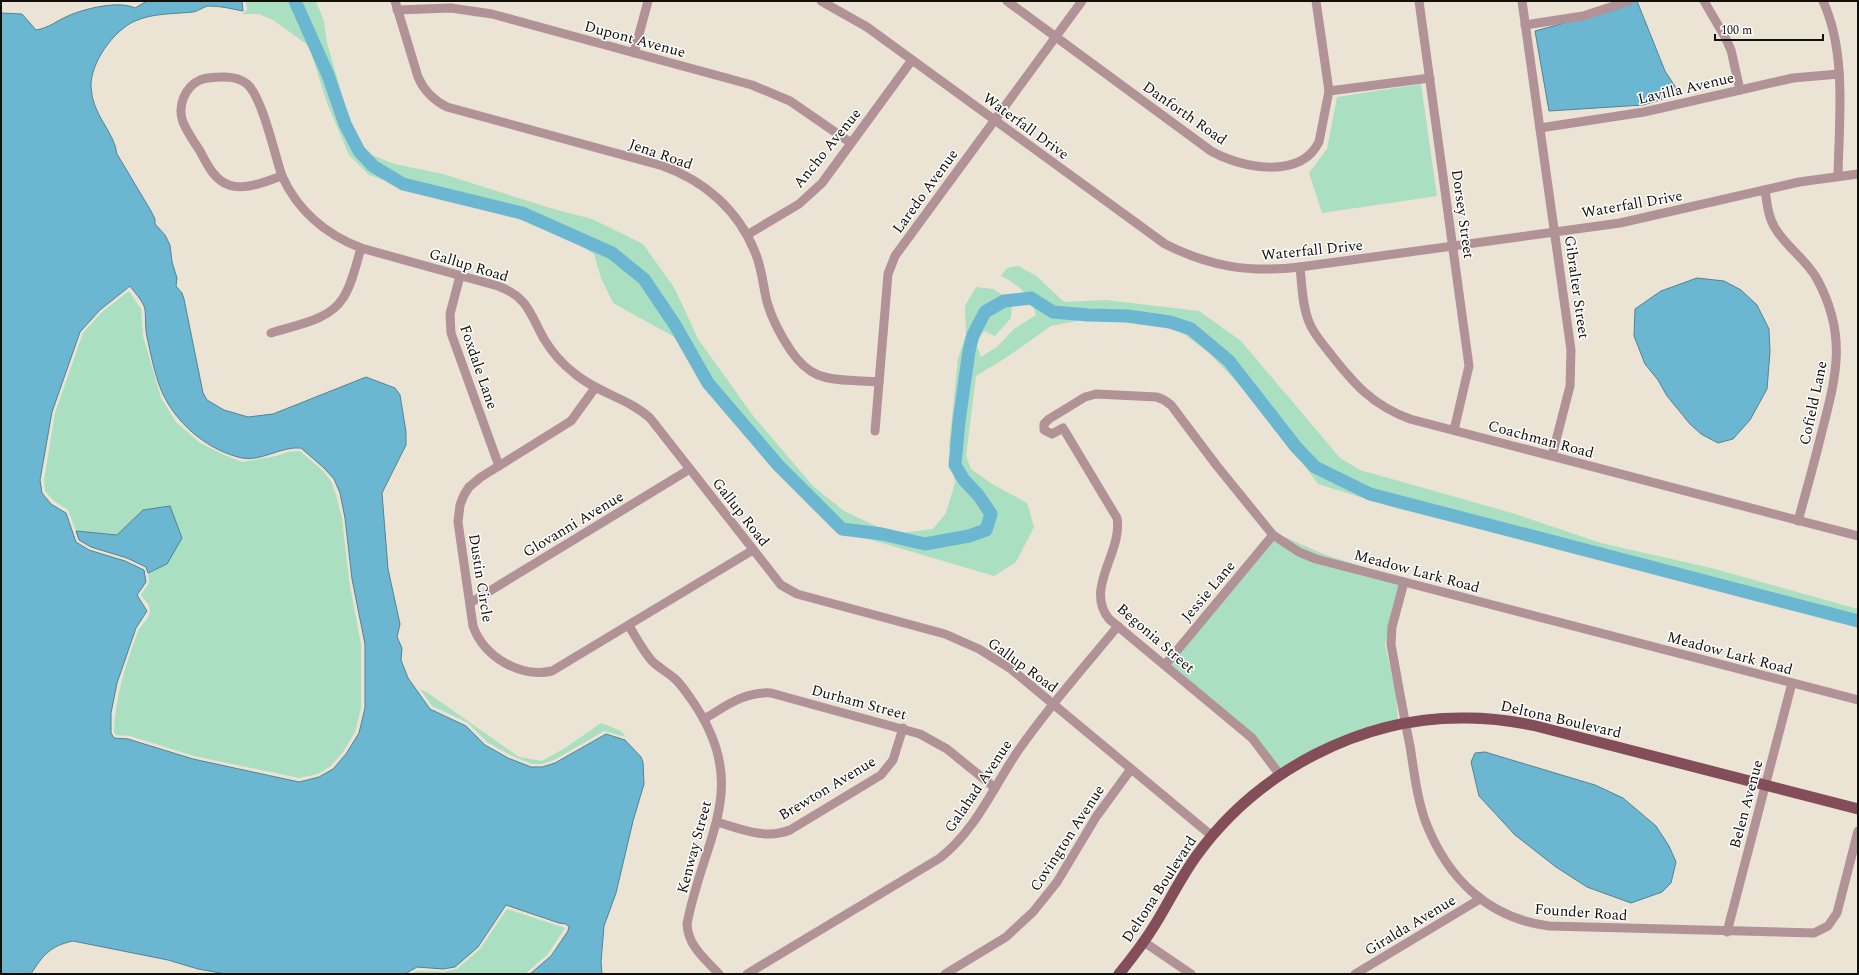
<svg xmlns="http://www.w3.org/2000/svg" width="1859" height="975" font-family="Spectral,serif">
<style>
.green{fill:#aadfc1}
.water{fill:#6bb6d1;stroke:#508495;fill-rule:evenodd}
.lines{fill:none;stroke-linecap:round;stroke-linejoin:round}
.river{stroke:#6bb6d1;stroke-width:13}
.minor{stroke:#b19297;stroke-width:9}
.major{stroke:#834e59;stroke-width:11}
.labels{text-anchor:middle;stroke-width:3;stroke-linejoin:round;paint-order:stroke}
.street-label{font-size:15px;fill:#120f0a;stroke:#fff}
</style>
<rect width="100%" height="100%" fill="#ebe3d3"/>
<!-- green -->
<g class="green">
<path d="M246 1H316L324 21 327 43 345 105 362 151 394 164 443 174 550 208 592 219 643 244 675 289 698 339 754 417 813 486 844 511 893 534 933 529 946 513 955 483 949 446 958 359 966 334 965 306 976 287 993 289 1012 301 1011 318 995 336 984 331 976 344 981 357 997 347 1014 329 1036 315C1030 295 1019 285 1001 276L1007 268 1018 266 1035 275 1064 302 1106 300 1199 311 1241 341 1340 458 1360 470 1512 513 1601 543 1711 568 1858 609V628L1774 601 1395 508 1318 484 1263 409 1209 353 1171 324 1107 315 1051 326 1007 357 976 376 966 456 971 469 992 484 1027 503 1034 527 1016 562 994 576 835 529 811 507 754 436 678 339 613 303 601 278 594 254 555 229 424 194 369 175 349 155 327 103 309 46 273 20 259 14H242L247 10Z"/>
<path d="M1421 84 1437 196 1322 213 1309 173 1327 149 1337 97Z"/>
<path d="M129 291 141 309 143 336 161 398 176 422 200 443 222 454 242 462 276 456 288 452 300 451 322 470 331 481 336 495 342 518 349 580 361 645V708L355 732 343 752 331 766 318 774 299 778 194 756 130 736 116 735 114 732C115 697 126 664 138 631 141 625 151 617 150 610 150 605 144 599 141 595L149 583 148 573 167 564 143 510 117 535 76 531 68 510 54 501 45 491 44 480 55 413 83 333 102 312Z"/>
<path d="M1273 532 1326 555 1404 580 1385 644 1396 694 1398 721 1279 771 1247 738 1160 666Z"/>
<path d="M420 689 428 693 519 757 542 761 565 748 601 723 621 731 626 737 604 731 554 760 542 764H532L510 755 487 742 468 723 432 706Z"/>
<path d="M507 909 565 928 548 954 525 974H410L418 971 443 972 457 969 480 949Z"/>
</g>
<!-- water -->
<g class="water">
<path d="M147 1H242L243 11C232 9 221 6 210 6 204 6 199 11 193 12 174 14 153 13 135 21 114 30 90 63 91 87 92 115 114 131 117 154L151 211 155 219V224L165 235 170 245 172 262 177 278 176 286 182 293 184 299 203 393 207 400 224 410 248 417 273 414 366 377 395 388 400 395 406 432V445L382 493 388 569 400 624 397 637 402 648 401 660 408 678 430 709 466 726 485 745 508 758 531 767H542L555 763 606 734 625 740 641 757 643 762 644 784 633 821 616 893 604 926 601 962 602 974H530L551 956 568 931 569 927 566 924 559 923 506 905 478 947 455 967 443 969 417 967 405 974H226L198 969 168 960 73 941C50 946 43 955 31 974H1V13L22 14 36 30C49 28 56 21 68 16 83 9 119 0 135 8ZM130 286C135 293 143 301 145 309 146 318 145 328 147 337 151 355 156 382 165 398 180 427 210 451 242 458 260 462 282 446 301 448L324 468 334 479 340 493 345 518 352 579 365 644V708L359 733 346 754 333 769 319 777 299 782 193 759 128 739 114 738 111 733V713L117 683 136 628 147 611 137 595 146 582 144 570 125 561 89 550 76 542 66 513 51 504 42 493 40 480 52 412 80 332 100 310Z"/>
<path d="M1632 1H1637L1665 71 1680 94 1643 105 1549 111 1535 31 1568 22Z"/>
<path d="M1697 278 1724 281 1741 290 1757 305 1769 329 1770 352 1767 389 1750 420 1733 439 1718 443 1701 434 1690 424 1667 396 1658 380 1645 364 1634 336 1635 309 1661 291Z"/>
<path d="M170 506 182 538 167 564 148 573 146 567 127 558 91 547 79 540 76 531 117 535 143 510Z"/>
<path d="M1485 752 1595 785 1623 798 1656 826 1669 846 1676 862 1671 883 1662 892 1631 903 1587 887 1556 867 1515 835 1479 796 1471 762 1475 753Z"/>
</g>
<g class="lines">
<!-- river -->
<path class="river" d="M295 1 328 75 345 124 359 151 373 166 403 184 522 213 612 253 644 279 675 325 708 383 778 465 842 529 882 534 925 544 969 536 986 530 991 514 979 496 964 480 955 465 959 421 969 351 973 335 985 312 1004 301 1031 298 1053 312 1088 315 1127 316 1170 322 1191 329 1229 361 1296 447 1315 467 1370 494 1858 621"/>
<!-- minor -->
<g class="minor">
<path d="M395 1 418 77C424 91 433 100 447 107L663 166C705 181 738 210 755 252 762 268 763 286 767 302 772 320 781 336 791 351 798 361 806 370 818 375 836 382 860 380 879 382"/>
<path d="M821 1 867 27 1165 244C1211 267 1249 273 1300 267L1620 223 1799 182 1858 174"/>
<path d="M1007 1 1211 151C1241 168 1300 180 1319 142L1329 91 1316 1"/>
<path d="M1419 1 1469 366 1454 430"/>
<path d="M1522 1 1571 350 1570 386 1552 456"/>
<path d="M1704 1 1725 37 1731 50 1740 90"/>
<path d="M1823 1C1847 53 1839 120 1838 176"/>
<path d="M397 10 451 8 492 14 752 85 790 101 851 143"/>
<path d="M1525 25 1583 16 1629 1"/>
<path d="M634 53 648 1"/>
<path d="M224 77C233 77 241 79 247 84 262 96 275 156 282 176 266 181 245 191 229 185 214 180 207 164 200 151 194 142 187 132 183 122 177 106 185 87 200 80 208 77 216 77 224 77Z"/>
<path d="M1329 91 1430 78"/>
<path d="M1540 128 1644 112 1793 78 1839 74"/>
<path d="M282 176C298 211 325 234 361 248L498 286C528 297 530 314 544 339 552 352 562 364 574 373 597 393 628 398 650 418L781 585 797 594 945 634 979 649 1011 669 1212 836"/>
<path d="M1765 190C1767 203 1768 217 1775 228 1786 247 1806 259 1817 279 1848 336 1836 377 1821 435 1814 464 1806 492 1798 521"/>
<path d="M747 235 799 204 822 183 912 60"/>
<path d="M1300 267C1302 285 1302 305 1309 322 1313 333 1322 343 1329 352 1354 384 1372 405 1410 419L1858 536"/>
<path d="M460 276 450 314 451 333 499 466"/>
<path d="M271 333C295 325 329 321 343 298 352 284 356 265 361 248"/>
<path d="M595 388 571 421 481 477 469 487 464 495 460 505 458 522 473 626C484 657 520 678 552 671L753 550"/>
<path d="M875 431 888 274 895 256 1082 1"/>
<path d="M1404 582 1392 627 1391 644C1397 678 1403 712 1410 746 1414 771 1417 799 1426 823 1448 879 1488 918 1549 926L1814 933 1828 926 1837 913 1858 831"/>
<path d="M470 603 690 469"/>
<path d="M629 626C636 637 643 651 652 661 659 668 667 672 674 678 681 684 686 692 691 699 753 787 704 835 687 924 688 946 705 959 719 974"/>
<path d="M1165 665 1273 535"/>
<path d="M704 719C726 706 745 691 771 693L920 734 947 749 995 788"/>
<path d="M1280 775 1252 738 1109 619C1084 588 1123 552 1117 518L1063 428 1052 434 1044 430V424L1049 419 1085 397 1096 394 1157 397 1164 400 1171 405 1217 466 1273 535 1299 552 1316 559 1858 700"/>
<path d="M717 822C741 829 765 840 790 830L881 775 893 760 903 728"/>
<path d="M1727 932 1792 683"/>
<path d="M1144 942 1191 974"/>
<path d="M747 974 940 858C977 829 994 785 1020 748 1050 705 1085 666 1118 626"/>
<path d="M945 974 1006 937 1033 912 1057 882 1096 817 1131 769"/>
<path d="M1355 974 1480 899"/>
</g>
<!-- major -->
<path class="major" d="M1119 974C1132 958 1145 941 1156 923 1170 900 1181 877 1197 855 1258 771 1362 716 1467 718 1490 718 1513 721 1536 726L1858 809"/>
</g>
<g class="labels">
<!-- street labels -->
<g class="street-label">
<text transform="translate(635 39) rotate(15)" y="5">Dupont Avenue</text>
<text transform="translate(1686 88) rotate(-13)" y="5">Lavilla Avenue</text>
<text transform="translate(1185 113) rotate(35)" y="5">Danforth Road</text>
<text transform="translate(1026 126) rotate(36)" y="5">Waterfall Drive</text>
<text transform="translate(827 148) rotate(-51)" y="5">Ancho Avenue</text>
<text transform="translate(661 154) rotate(19)" y="5">Jena Road</text>
<text transform="translate(925 191) rotate(-54)" y="5">Laredo Avenue</text>
<text transform="translate(1632 204) rotate(-10)" y="5">Waterfall Drive</text>
<text transform="translate(1463 214) rotate(82)" y="5">Dorsey Street</text>
<text transform="translate(1312 250) rotate(-6)" y="5">Waterfall Drive</text>
<text transform="translate(469 265) rotate(17)" y="5">Gallup Road</text>
<text transform="translate(1577 287) rotate(82)" y="5">Gibralter Street</text>
<text transform="translate(479 367) rotate(71)" y="5">Foxdale Lane</text>
<text transform="translate(1813 403) rotate(-78)" y="5">Cofield Lane</text>
<text transform="translate(1541 439) rotate(15)" y="5">Coachman Road</text>
<text transform="translate(741 512) rotate(52)" y="5">Gallup Road</text>
<text transform="translate(573 524) rotate(-31)" y="5">Glovanni Avenue</text>
<text transform="translate(1417 571) rotate(15)" y="5">Meadow Lark Road</text>
<text transform="translate(481 578) rotate(81)" y="5">Dustin Circle</text>
<text transform="translate(1208 591) rotate(-50)" y="5">Jessie Lane</text>
<text transform="translate(1156 638) rotate(41)" y="5">Begonia Street</text>
<text transform="translate(1730 653) rotate(15)" y="5">Meadow Lark Road</text>
<text transform="translate(1023 665) rotate(36)" y="5">Gallup Road</text>
<text transform="translate(859 702) rotate(15)" y="5">Durham Street</text>
<text transform="translate(1561 719) rotate(13)" y="5">Deltona Boulevard</text>
<text transform="translate(978 786) rotate(-56)" y="5">Galahad Avenue</text>
<text transform="translate(827 788) rotate(-31)" y="5">Brewton Avenue</text>
<text transform="translate(1746 804) rotate(-75)" y="5">Belen Avenue</text>
<text transform="translate(1067 838) rotate(-57)" y="5">Covington Avenue</text>
<text transform="translate(694 847) rotate(-75)" y="5">Kenway Street</text>
<text transform="translate(1159 889) rotate(-57)" y="5">Deltona Boulevard</text>
<text transform="translate(1581 912) rotate(4)" y="5">Founder Road</text>
<text transform="translate(1410 925) rotate(-31)" y="5">Giralda Avenue</text>
</g>
</g>
<!-- border -->
<rect width="1859" height="975" fill="none" stroke="#120f0a" stroke-width="4"/>
<!-- scale -->
<path d="M1715 34v6h108v-6" fill="none" stroke="#120f0a" stroke-width="2"/>
<text x="1721" y="34" font-size="12" fill="#120f0a" stroke="#ffffff" stroke-width="3" paint-order="stroke">100 m</text>
</svg>
